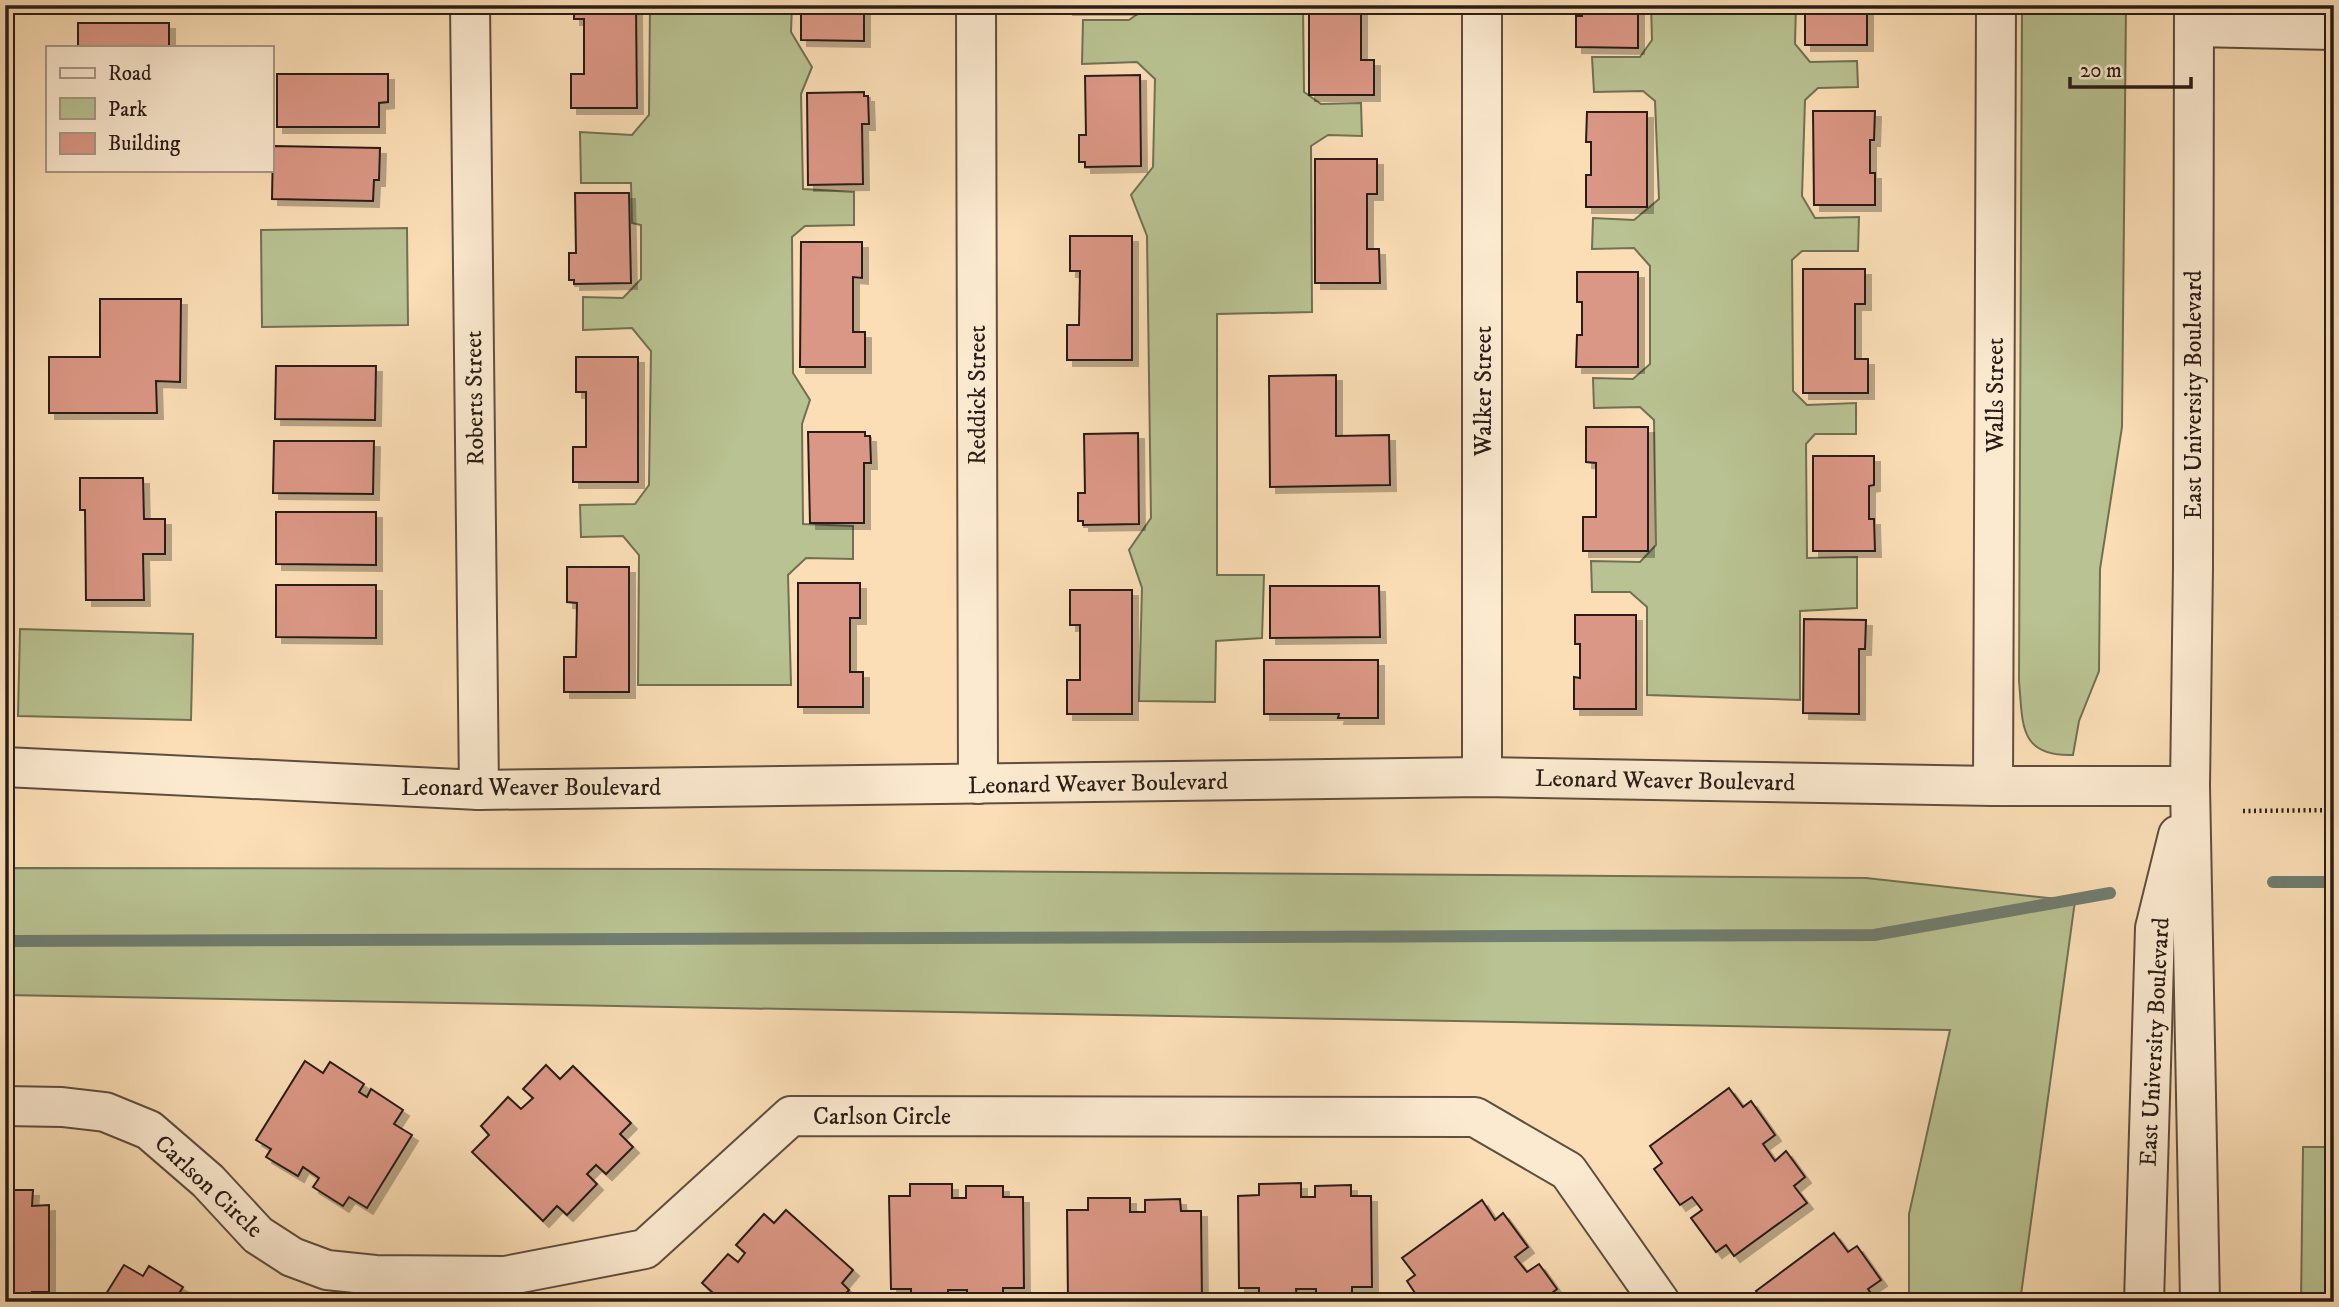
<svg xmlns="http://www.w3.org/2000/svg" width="2339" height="1307" font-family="'IM FELL DW Pica',serif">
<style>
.green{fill:#b9c292;stroke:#717054;stroke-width:2}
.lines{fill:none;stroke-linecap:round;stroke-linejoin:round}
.stream{stroke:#707d6f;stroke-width:12}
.building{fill:#db9785;stroke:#291e17;stroke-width:2;filter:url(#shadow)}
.minor-casing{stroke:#5e4e3f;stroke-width:42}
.path{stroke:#291e17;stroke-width:4.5;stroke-dasharray:2 3.5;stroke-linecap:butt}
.minor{stroke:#fcead0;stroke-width:38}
.labels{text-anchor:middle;stroke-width:5;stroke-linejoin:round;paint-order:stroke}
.street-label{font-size:24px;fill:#291e17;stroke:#fcead0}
</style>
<defs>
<filter id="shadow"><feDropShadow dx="6" dy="6" stdDeviation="0" flood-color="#0004"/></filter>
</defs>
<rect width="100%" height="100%" fill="#fbdeb6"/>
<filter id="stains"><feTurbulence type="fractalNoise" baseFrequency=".00286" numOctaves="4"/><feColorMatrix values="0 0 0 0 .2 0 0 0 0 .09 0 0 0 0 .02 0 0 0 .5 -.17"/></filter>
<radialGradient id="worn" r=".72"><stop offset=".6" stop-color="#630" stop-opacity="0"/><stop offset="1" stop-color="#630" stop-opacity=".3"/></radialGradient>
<!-- green -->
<g class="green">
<path d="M650 5H792L791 32 812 67 801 94 803 189 854 192V225L805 226 792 237 793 373 810 400 802 424 803 524 853 526V559L806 558 788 575 791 685H638L639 555 623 536 581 537 580 505 635 504 649 485 651 351 632 328 583 330V297L623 298 641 279V225L632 223 631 183H581L580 132 632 135 649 115Z"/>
<path d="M1143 5H1303L1304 92 1321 104 1361 103 1362 136 1328 135 1311 146 1312 312 1217 314V575H1264L1262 638 1216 641 1215 702 1139 701 1142 588 1129 550 1151 518 1147 236 1131 195 1153 167 1155 79 1137 62 1082 64 1083 20H1129L1143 10Z"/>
<path d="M1651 5H1796L1795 44 1810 62 1857 61 1858 87 1818 88 1805 100 1802 196 1815 218 1859 217 1858 251H1802L1792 260 1793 391 1807 405 1856 403V434H1815L1806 444 1807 558 1857 557V608L1800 611V700L1647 695V607L1630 592H1592L1591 561 1640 562 1656 545 1654 420 1640 407 1594 408 1593 378 1633 379 1650 364V266L1634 248 1592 249 1593 218 1634 220 1659 199 1655 101 1643 91 1594 92 1592 57H1640L1652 40Z"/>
<path d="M2022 5H2126L2122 427 2100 569 2099 671 2079 721 2073 755C2018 757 2023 723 2019 681Z"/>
<path d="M407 228 408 325 262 327 261 230Z"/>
<path d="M20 629 193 634 191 720 18 716Z"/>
<path d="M5 868 705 869 1866 878 2075 901 2020 1302H1909V1214L1950 1030 5 995Z"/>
<path d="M2303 1147H2330L2329 1302H2301Z"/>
</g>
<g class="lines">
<!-- stream -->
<g class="stream">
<path d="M2273 882H2334"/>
<path d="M5 941 1874 935 2110 893"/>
</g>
</g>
<!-- building -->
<g class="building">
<path d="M574 5H636L637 108H571V74H584V19H574Z"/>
<path d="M801 5H864V41L801 40Z"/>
<rect x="1067" y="5" width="64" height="4"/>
<path d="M1309 5H1371L1361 6V60H1374V95H1309Z"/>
<path d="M1582 5H1638V48L1576 47V16H1582Z"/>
<rect x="1805" y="5" width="62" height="40"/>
<rect x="78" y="23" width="91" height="24"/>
<path d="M277 74H388V102L379 103V127H277Z"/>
<path d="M1140 75 1141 166 1085 167V162H1079V135H1086L1085 76Z"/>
<path d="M864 92V96H868L869 124H862L863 184 808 185 807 93Z"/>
<path d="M1813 111H1875L1874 140H1870V173H1875V205H1814Z"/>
<path d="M1587 112H1647V207H1586V175H1591V142H1586Z"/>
<path d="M273 146 380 148 379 180H374L373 201 272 199Z"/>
<path d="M1315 159H1377V194H1367V249H1379L1380 283H1315Z"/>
<path d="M575 193H629L631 283 574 284V280H569V253H576Z"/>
<path d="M1070 236H1132V360H1067V325H1079L1080 271H1070Z"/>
<path d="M801 242H862V278L853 277V332H865V367H800Z"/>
<path d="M1803 269H1865V304H1855V359H1868V393H1803Z"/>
<path d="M1577 272H1638V367H1576L1577 335H1582V302H1577Z"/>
<path d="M100 299H181L180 382 156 381 157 413H49V357H100Z"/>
<path d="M576 357H638V482H573V447H586V392H576Z"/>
<path d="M276 366H376L375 420 275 419Z"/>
<path d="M1336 375V436L1389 435 1390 485 1270 487 1269 376Z"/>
<path d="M1586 427H1648V551H1583V517H1596V463L1586 462Z"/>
<path d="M808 432H865V436H870L871 463H864V523H810Z"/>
<path d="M1138 433 1139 524 1083 525V521H1078V493H1085L1084 434Z"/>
<path d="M274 441H374L373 494 273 493Z"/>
<path d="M1813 456H1874V485L1869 486V519H1874L1875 551H1813Z"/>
<path d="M80 478H143L144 519H165V554H143L144 600H86L85 510H80Z"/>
<path d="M276 512H376V565L276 564Z"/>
<path d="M567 567H629V692H564V657H576L577 603 567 602Z"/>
<path d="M798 583H860V618H850V672H863V707H798Z"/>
<path d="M276 585H376V638L276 637Z"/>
<path d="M1270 586H1379L1380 637 1270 638Z"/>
<path d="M1070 590H1132V714H1067V680H1080V625H1070Z"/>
<path d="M1575 615H1636V709H1574V677L1580 678V644H1575Z"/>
<path d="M1804 619 1866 620 1865 649H1859V714L1803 713Z"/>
<path d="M1264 660H1378V718H1338L1339 714H1264Z"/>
<path d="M2327 1021H2334V1058H2328Z"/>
<path d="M305 1061 323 1073 330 1062 364 1084 359 1092 367 1097 371 1089 403 1110 394 1124 412 1135 367 1208 349 1197 343 1206 313 1187 319 1178 303 1167 298 1176 266 1157 271 1149 256 1140Z"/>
<path d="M546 1065 560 1079 573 1066 631 1123 620 1134 633 1147 606 1174 596 1165 587 1174 597 1184 567 1215 557 1206 543 1221 472 1152 489 1135 481 1126 508 1097 521 1109 533 1098 523 1089Z"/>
<path d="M1729 1088 1743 1107 1751 1101 1775 1135 1763 1144 1775 1161 1786 1151 1805 1177 1794 1186 1807 1203 1734 1256 1726 1245 1716 1252 1691 1218 1702 1210 1692 1197 1680 1205 1654 1169 1662 1163 1650 1146Z"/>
<path d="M1301 1183V1197H1315V1186L1351 1185V1196H1371L1372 1287H1352V1299L1316 1300V1289H1296L1297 1298 1259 1299V1288H1239L1238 1196 1259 1195V1184Z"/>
<path d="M910 1184H952V1198H966V1186H1003V1197H1023L1024 1288H1003V1300H967V1290H948V1299H911V1289H891L889 1196H910Z"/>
<path d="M5 1190H33L32 1206 49 1205V1292H32V1302L5 1301Z"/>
<path d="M1088 1198H1130V1212H1145V1200L1180 1199 1181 1211H1201L1202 1301 1068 1302 1067 1210H1088Z"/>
<path d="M1482 1200 1495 1220 1503 1213 1528 1247 1515 1257 1527 1272 1539 1264 1557 1289 1546 1298 1549 1302H1421L1407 1281 1415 1275 1402 1258Z"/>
<rect x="2332" y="1200" width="2" height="78"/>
<path d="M786 1210 853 1270 842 1283 849 1290 839 1302H703L712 1292 702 1283 728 1254 738 1262 745 1253 736 1245 764 1214 774 1223Z"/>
<path d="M1834 1233 1848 1252 1857 1246 1881 1280 1868 1289 1877 1302H1763L1756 1291Z"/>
<path d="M124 1265 143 1276 149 1266 183 1287 178 1295 186 1300 191 1293 205 1302H101Z"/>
</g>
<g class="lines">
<defs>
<g id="minor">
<path d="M470 5 479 790"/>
<path d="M976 5 978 784"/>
<path d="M1482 5V777"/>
<path d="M2194 5 2193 567 2190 786 2200 1302"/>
<path d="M2194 27 2334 30"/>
<path d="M5 767 479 790 1482 777 1993 786H2190"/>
<path d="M1993 786 1996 5"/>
<path d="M5 1106 62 1107 105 1112 149 1130 208 1181 258 1235 292 1257 327 1270 375 1275 505 1276 645 1249 791 1116 1475 1117 1568 1171 1660 1302"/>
<path d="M2144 1302 2155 928 2178 835"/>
</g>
</defs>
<!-- minor casing -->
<use href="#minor" class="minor-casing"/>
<!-- path -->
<path class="path" d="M2243 811 2334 810"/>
<!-- minor -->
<use href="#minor" class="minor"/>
</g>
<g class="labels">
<!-- street labels -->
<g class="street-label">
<text transform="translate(1483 391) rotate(-90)" y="8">Walker Street</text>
<text transform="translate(977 395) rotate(-90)" y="8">Reddick Street</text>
<text transform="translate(1995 395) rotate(-90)" y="8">Walls Street</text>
<text transform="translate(2193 395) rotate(-90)" y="8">East University Boulevard</text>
<text transform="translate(474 398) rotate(-91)" y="8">Roberts Street</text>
<text transform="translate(1665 780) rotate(1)" y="8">Leonard Weaver Boulevard</text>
<text transform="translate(1098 783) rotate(-1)" y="8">Leonard Weaver Boulevard</text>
<text x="531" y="795">Leonard Weaver Boulevard</text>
<text transform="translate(2154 1042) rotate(-87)" y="8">East University Boulevard</text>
<text x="882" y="1124">Carlson Circle</text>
<text transform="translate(209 1186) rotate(43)" y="8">Carlson Circle</text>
</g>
</g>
<!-- margin -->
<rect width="2339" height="1307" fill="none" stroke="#fbdeb6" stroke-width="28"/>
<rect x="7" y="7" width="2325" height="1293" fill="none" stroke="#291e17" stroke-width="3.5"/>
<rect x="14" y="14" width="2311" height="1279" fill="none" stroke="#291e17" stroke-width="2"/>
<!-- legend -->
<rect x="46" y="46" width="228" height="126" fill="#fcead0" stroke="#a89886" stroke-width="2"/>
<rect x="60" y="68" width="35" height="10" fill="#fcead0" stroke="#a89886" stroke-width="2"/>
<text x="108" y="80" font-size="21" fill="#291e17">Road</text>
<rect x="60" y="98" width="35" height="21" fill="#b9c292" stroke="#a89886" stroke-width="2"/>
<text x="108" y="116" font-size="21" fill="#291e17">Park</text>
<rect x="60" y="133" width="35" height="21" fill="#db9785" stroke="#a89886" stroke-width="2"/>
<text x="108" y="150" font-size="21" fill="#291e17">Building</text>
<!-- scale -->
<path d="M2070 77v10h121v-10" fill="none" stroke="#291e17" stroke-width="3.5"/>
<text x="2080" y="77" font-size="21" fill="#291e17" stroke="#fcead0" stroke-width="5" paint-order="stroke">20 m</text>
<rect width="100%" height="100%" filter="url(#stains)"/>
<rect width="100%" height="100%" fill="url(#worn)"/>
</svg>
